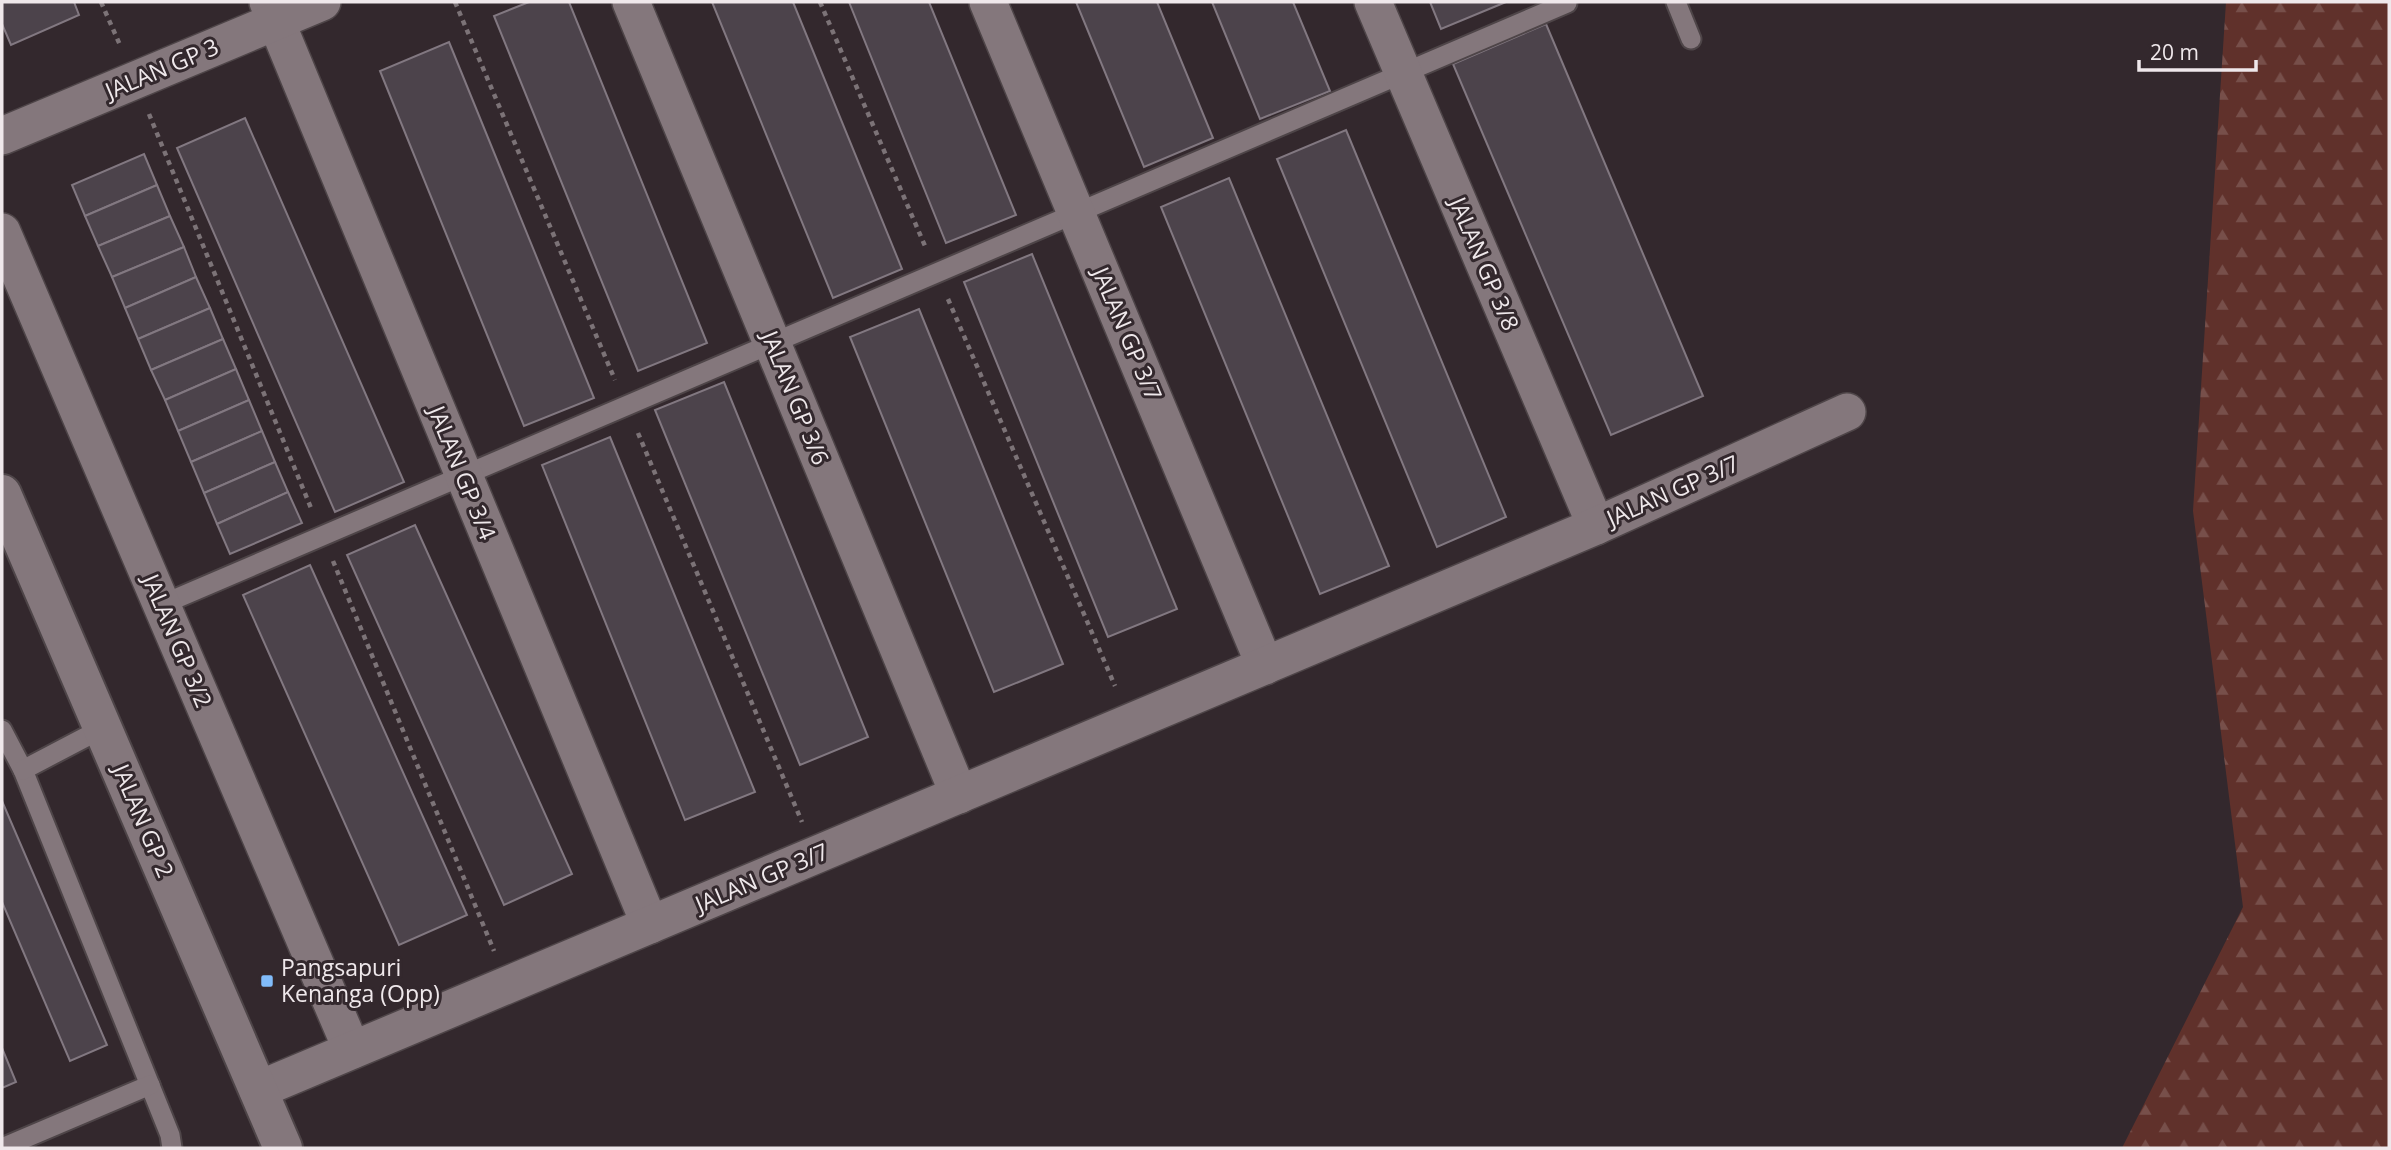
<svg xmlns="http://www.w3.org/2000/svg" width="2391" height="1150" font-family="'Open Sans',sans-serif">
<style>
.forest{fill:url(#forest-firs)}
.building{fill:#4c434b;stroke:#827881;stroke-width:2}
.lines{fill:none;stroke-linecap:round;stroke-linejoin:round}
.service-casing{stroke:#4e4548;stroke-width:23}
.minor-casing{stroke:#4e4548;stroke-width:40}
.tertiary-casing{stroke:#4e4548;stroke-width:42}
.path{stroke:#7c7377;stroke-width:4.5;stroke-dasharray:5 5;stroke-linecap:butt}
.service{stroke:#84777c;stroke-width:19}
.minor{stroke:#84777c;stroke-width:37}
.tertiary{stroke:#84777c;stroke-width:38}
.poi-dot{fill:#81bcfa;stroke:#33282d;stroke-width:2.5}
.labels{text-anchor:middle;stroke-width:6;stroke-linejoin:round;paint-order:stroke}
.street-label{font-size:23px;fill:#efe8eb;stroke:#33282d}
.poi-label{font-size:23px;fill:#efe8eb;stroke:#33282d;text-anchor:start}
</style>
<defs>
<pattern id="forest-firs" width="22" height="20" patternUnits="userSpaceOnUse" patternTransform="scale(1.75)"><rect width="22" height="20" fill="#60312b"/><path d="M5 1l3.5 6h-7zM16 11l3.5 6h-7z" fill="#774f4a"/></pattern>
</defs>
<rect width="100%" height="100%" fill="#33282d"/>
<!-- forest -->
<path class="forest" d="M2226 2H2389V1148H2122L2243 907 2193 511Z"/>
<!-- building -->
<g class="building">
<path d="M2 2H74L79 15 11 45 2 24Z"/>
<path d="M529 2H569L707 343 638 371 494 16Z"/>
<path d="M712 2H793L902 269 833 298Z"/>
<path d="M849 2H929L1016 215 946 243Z"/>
<path d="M1076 2H1157L1213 138 1144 167Z"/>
<path d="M1212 2H1293L1330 91 1260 119Z"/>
<path d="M1430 2H1506L1441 29Z"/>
<path d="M1546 24 1703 396 1611 435 1453 64Z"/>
<path d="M449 42 594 398 524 426 380 71Z"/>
<path d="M245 118 404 482 335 512 177 148Z"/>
<path d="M1346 130 1506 517 1437 547 1277 159Z"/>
<path d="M144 154 157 185 85 216 72 185Z"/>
<path d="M1229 178 1389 566 1320 594 1161 207Z"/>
<path d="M157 185 170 216 98 246 85 216Z"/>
<path d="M170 216 184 247 112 277 98 246Z"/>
<path d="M184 247 196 277 125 308 112 277Z"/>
<path d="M1032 254 1177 609 1108 637 964 282Z"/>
<path d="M196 277 210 308 138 339 125 308Z"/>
<path d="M210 308 223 339 151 370 138 339Z"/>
<path d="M919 309 1063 664 994 692 850 337Z"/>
<path d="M223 339 236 369 165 400 151 370Z"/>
<path d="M236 369 249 400 178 431 165 400Z"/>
<path d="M724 382 868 737 800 765 655 410Z"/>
<path d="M249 400 262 431 191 462 178 431Z"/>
<path d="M262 431 275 462 204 493 191 462Z"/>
<path d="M610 437 755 792 685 820 542 465Z"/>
<path d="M275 462 288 492 217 524 204 493Z"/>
<path d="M288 492 302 523 230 554 217 524Z"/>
<path d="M415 525 572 874 504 905 347 555Z"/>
<path d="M310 565 467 915 399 945 243 595Z"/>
<path d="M2 801 107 1045 70 1061 2 902Z"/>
<path d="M2 1048 16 1082 2 1088Z"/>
</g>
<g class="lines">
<defs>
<g id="service">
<path d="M1676 2 1691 39"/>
<path d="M161 605 1567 3"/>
<path d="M2 730 23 770 170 1135 172 1148"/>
<path d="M23 770 103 728"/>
<path d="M2 1148 150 1085"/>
</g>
<g id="minor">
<path d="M268 2 650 925"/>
<path d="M631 2 959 795"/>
<path d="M988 2 1265 666"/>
<path d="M1373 2 1596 526"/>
<path d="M2 136 322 2"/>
<path d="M2 232 352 1050"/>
<path d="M258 1090 1596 526 1847 412"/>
</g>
<path id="tertiary" d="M2 494 283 1148"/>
</defs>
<!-- service casing -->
<use href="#service" class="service-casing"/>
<!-- minor casing -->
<use href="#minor" class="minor-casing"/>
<!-- tertiary casing -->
<use href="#tertiary" class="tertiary-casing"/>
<!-- path -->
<g class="path">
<path d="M101 2 120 45"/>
<path d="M455 2 615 380"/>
<path d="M820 2 925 246"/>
<path d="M149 114 311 508"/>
<path d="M948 299 1115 686"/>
<path d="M638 433 802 822"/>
<path d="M333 561 494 951"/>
</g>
<!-- service -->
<use href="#service" class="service"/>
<!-- minor -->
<use href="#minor" class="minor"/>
<!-- tertiary -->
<use href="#tertiary" class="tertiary"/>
</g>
<!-- markers -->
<rect class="poi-dot" x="260" y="974" width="14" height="14" rx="3.5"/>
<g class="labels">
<!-- street labels -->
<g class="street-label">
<text transform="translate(162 69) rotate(-23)" y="8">JALAN GP 3</text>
<text transform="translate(1484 264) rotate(67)" y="8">JALAN GP 3/8</text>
<text transform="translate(1127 334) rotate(67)" y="8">JALAN GP 3/7</text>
<text transform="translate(795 398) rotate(68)" y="8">JALAN GP 3/6</text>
<text transform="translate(462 473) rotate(68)" y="8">JALAN GP 3/4</text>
<text transform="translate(1673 491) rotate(-24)" y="8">JALAN GP 3/7</text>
<text transform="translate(177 641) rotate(67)" y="8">JALAN GP 3/2</text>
<text transform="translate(143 821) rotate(67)" y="8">JALAN GP 2</text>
<text transform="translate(762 878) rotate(-23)" y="8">JALAN GP 3/7</text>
</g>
<!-- poi labels -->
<g class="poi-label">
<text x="281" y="976">Pangsapuri<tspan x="281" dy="26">Kenanga (Opp)</tspan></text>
</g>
</g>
<!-- border -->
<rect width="2391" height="1150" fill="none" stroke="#efe8eb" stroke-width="7"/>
<!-- scale -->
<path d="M2139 60v10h117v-10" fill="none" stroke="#efe8eb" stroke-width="3.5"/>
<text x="2150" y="60" font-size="21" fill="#efe8eb" stroke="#33282d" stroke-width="5" paint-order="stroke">20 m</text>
</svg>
